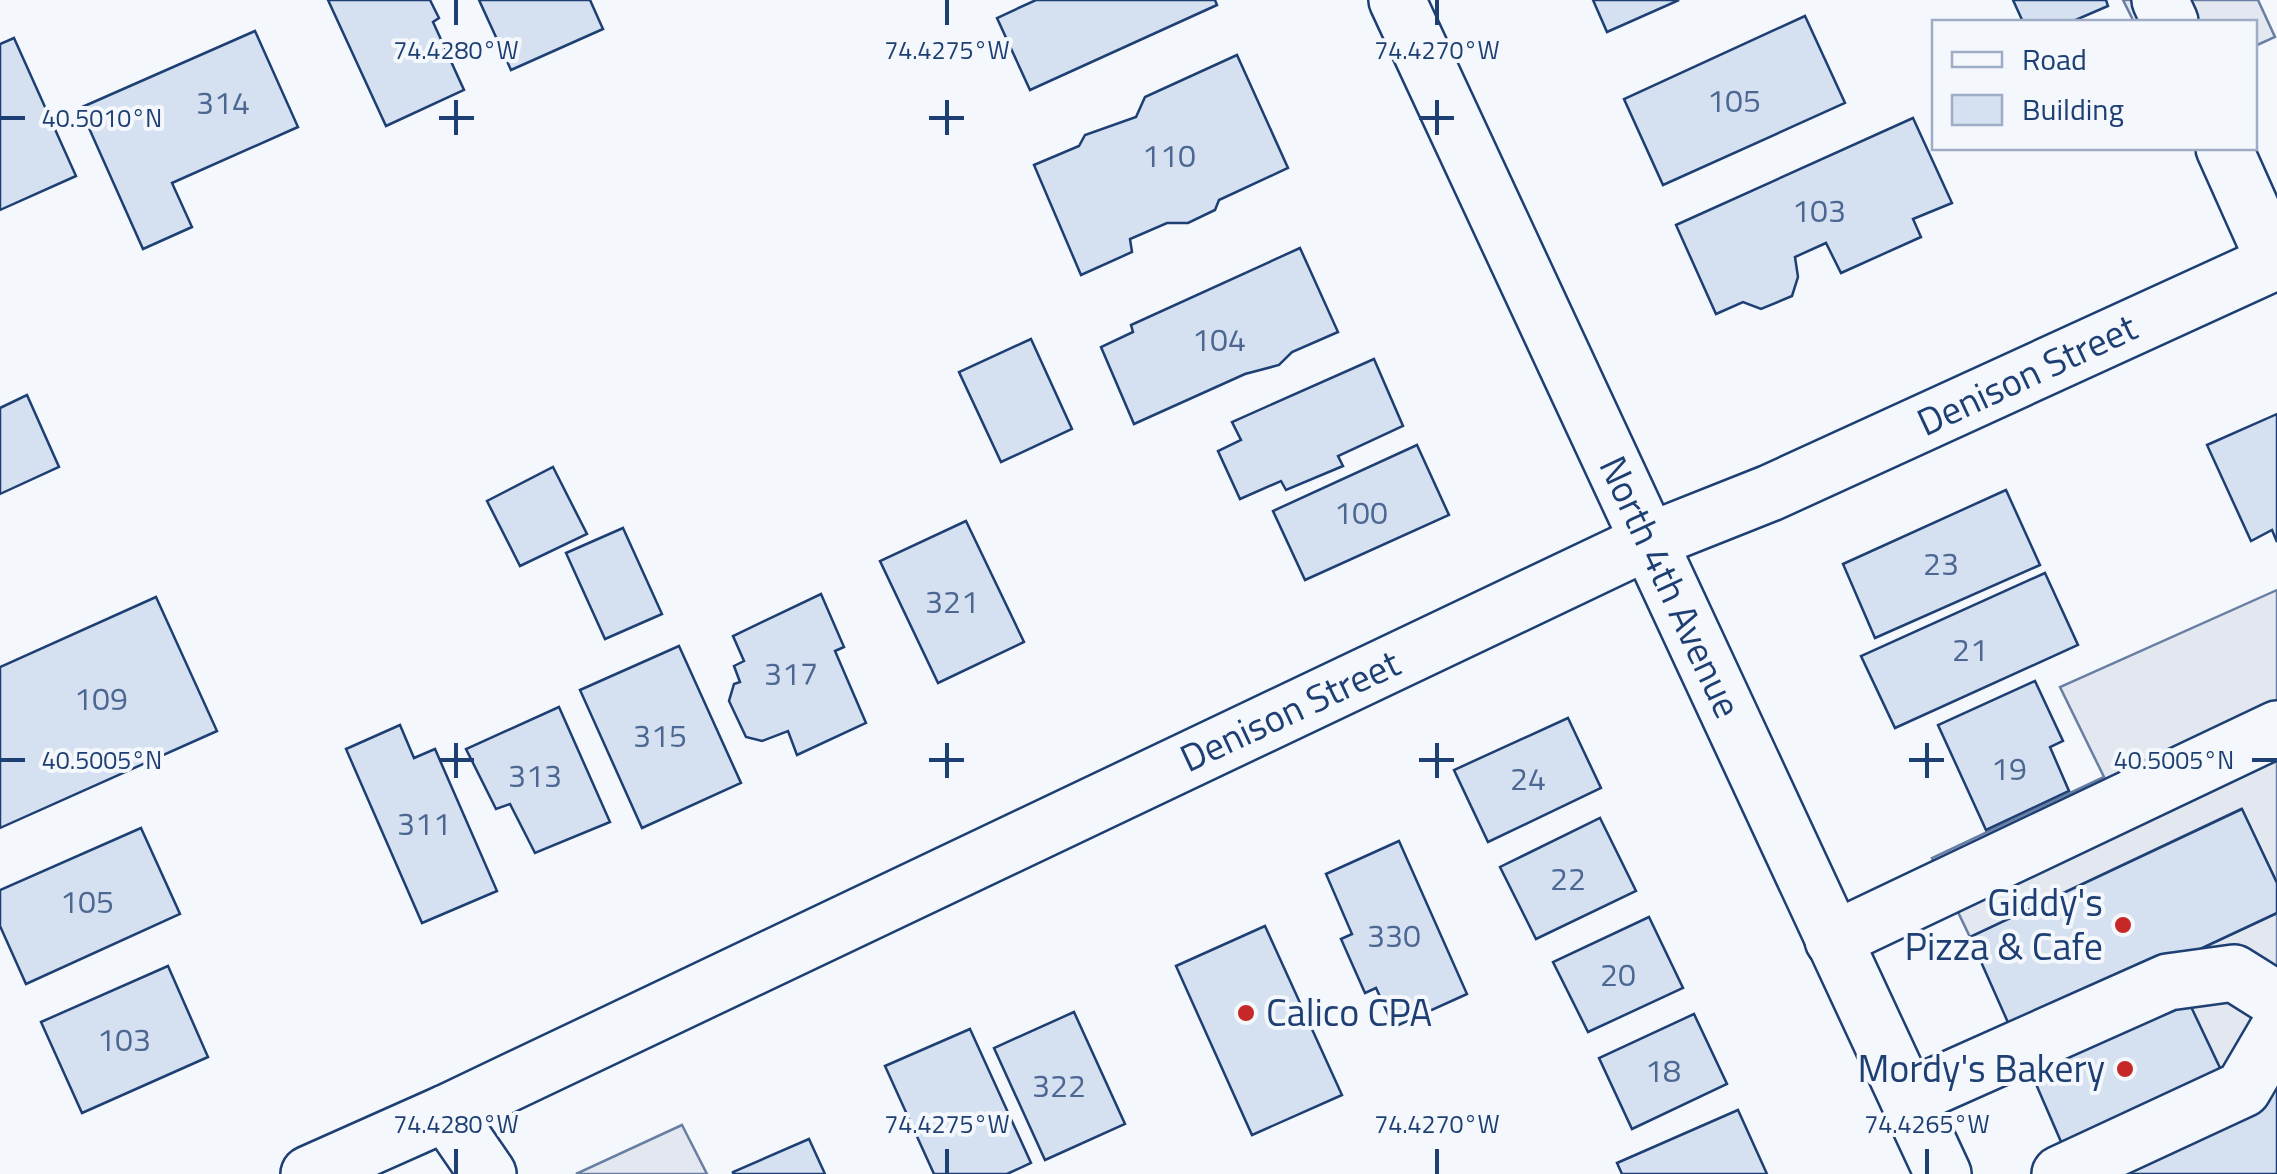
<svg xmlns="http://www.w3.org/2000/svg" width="2277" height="1174" font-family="'Titillium Web',sans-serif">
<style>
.parking{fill:#e3e8f0;stroke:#687fa3;stroke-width:2.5}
.building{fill:#d5e0f0;stroke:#1d3f73;stroke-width:2.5}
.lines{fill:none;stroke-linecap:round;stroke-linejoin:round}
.minor-casing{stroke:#1d3f73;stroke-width:60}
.minor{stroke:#f4f7fb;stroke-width:55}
.ticks{fill:none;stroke:#1d3f73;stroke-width:4}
.poi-dot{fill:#c62828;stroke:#f4f7fb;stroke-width:4}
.labels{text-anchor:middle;stroke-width:8;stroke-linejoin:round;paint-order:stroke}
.number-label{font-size:32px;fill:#4b6792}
.street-label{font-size:38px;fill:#1d3f73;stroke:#f4f7fb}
.poi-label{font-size:38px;fill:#1d3f73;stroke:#f4f7fb;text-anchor:end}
.ticks-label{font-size:25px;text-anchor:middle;fill:#1d3f73;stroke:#f4f7fb;stroke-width:8;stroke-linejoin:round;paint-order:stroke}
</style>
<rect width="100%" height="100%" fill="#f4f7fb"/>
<!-- parking -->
<g class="parking">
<path d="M2123 0H2258L2275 37 2255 46 2254 22H2134Z"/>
<path d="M2277 590V883L2241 809 1970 937 1932 858 2104 777 2060 687Z"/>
<path d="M2277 913V1083L2076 1147 2014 1036Z"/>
<path d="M682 1125 707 1174H576Z"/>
</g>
<!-- building -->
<g class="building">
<path d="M328 0H430L439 18 433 22 464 90 386 126Z"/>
<path d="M479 0H590L603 29 511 70Z"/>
<path d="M1036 0H1215L1217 5 1030 90 997 18Z"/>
<path d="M1593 0H1679L1607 32Z"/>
<path d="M2013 0H2106L2108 6 2071 22H2023Z"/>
<path d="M1805 16 1845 103 1663 185 1624 99Z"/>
<path d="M255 31 298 127 172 183 192 227 143 249 80 108Z"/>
<path d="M14 38 76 176 0 210V44Z"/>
<path d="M1237 55 1288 168 1219 200 1215 210 1188 223H1167L1130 239 1132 252 1081 275 1034 165 1079 146 1085 135 1136 117 1145 97Z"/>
<path d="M1913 118 1952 203 1913 219 1921 237 1841 273 1826 243 1795 257 1798 277 1792 296 1761 309 1743 302 1716 314 1676 225Z"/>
<path d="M1300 248 1338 332 1292 352 1279 365 1245 374 1134 424 1101 347 1133 332 1131 325Z"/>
<path d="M1031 339 1072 429 1001 462 959 372Z"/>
<path d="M1374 359 1403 426 1338 456 1343 466 1286 490 1281 481 1240 499 1218 451 1241 440 1232 422Z"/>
<path d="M27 395 59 467 0 494V408Z"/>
<path d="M2277 414V542L2272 530 2251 541 2207 445Z"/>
<path d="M1417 445 1449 515 1305 580 1273 511Z"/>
<path d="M553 467 587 534 520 566 487 501Z"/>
<path d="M2006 490 2040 565 1875 638 1843 564Z"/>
<path d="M966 521 1024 642 938 683 880 561Z"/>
<path d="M623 528 662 614 605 639 566 553Z"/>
<path d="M2045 573 2078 645 1895 728 1861 656Z"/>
<path d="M821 594 844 647 835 651 866 723 797 755 788 731 762 741 746 737 729 701 734 684 740 682 734 666 744 661 733 636Z"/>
<path d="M156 597 217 731 0 828V667Z"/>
<path d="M679 646 741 783 642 828 580 690Z"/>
<path d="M2035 681 2063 741 2050 747 2069 791 1986 830 1938 725Z"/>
<path d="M559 707 610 822 535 853 510 804 496 809 466 749Z"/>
<path d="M1568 718 1601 788 1488 842 1454 770Z"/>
<path d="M400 725 414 758 435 749 497 891 422 923 346 749Z"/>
<path d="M2242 809 2277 883V913L2014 1036 1970 937Z"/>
<path d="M1600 818 1636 891 1536 939 1500 867Z"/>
<path d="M141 828 180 914 26 984 0 926V890Z"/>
<path d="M1399 841 1467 994 1394 1027 1376 988 1365 993 1341 939 1352 934 1326 874Z"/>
<path d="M1649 917 1683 988 1588 1032 1553 962Z"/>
<path d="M1265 926 1342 1095 1252 1135 1176 966Z"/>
<path d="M168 966 208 1057 82 1113 41 1022Z"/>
<path d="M2185 994 2221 1070 2062 1144 2029 1068Z"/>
<path d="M1074 1012 1125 1124 1045 1160 994 1048Z"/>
<path d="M1694 1014 1727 1084 1632 1129 1599 1058Z"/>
<path d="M970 1029 1031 1163 1007 1174H934L885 1066Z"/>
<path d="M2277 1087V1174H2095Z"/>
<path d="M1738 1110 1767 1174H1622L1617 1163Z"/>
<path d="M809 1139 825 1174H733V1172Z"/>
</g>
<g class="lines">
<defs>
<g id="minor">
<path d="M1397 0 1943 1174"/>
<path d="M2160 0 2170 22"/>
<path d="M2224 148 2275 262"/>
<path d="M1833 940 2277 729"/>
<path d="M1908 1098 2168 982 2234 973 2277 1000"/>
<path d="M446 1113 488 1174"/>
<path d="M309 1174 446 1113 1649 541 1770 493 2277 261"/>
<path d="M2060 1174 2243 1089 2277 1031"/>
</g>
</defs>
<!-- minor casing -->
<use href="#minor" class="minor-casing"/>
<!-- minor -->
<use href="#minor" class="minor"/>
</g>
<!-- ticks -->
<path class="ticks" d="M456 0V25M947 0V25M1437 0V25M456 100V135M947 100V135M1437 100V135M0 118H25M439 118H474M929 118H964M1419 118H1454M456 743V778M947 743V778M1437 743V778M1927 743V778M0 760H25M439 760H474M929 760H964M1419 760H1454M1909 760H1944M2252 760H2277M456 1149V1174M947 1149V1174M1437 1149V1174M1927 1149V1174"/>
<!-- markers -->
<g class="poi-dot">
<circle cx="2123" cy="925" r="10"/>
<circle cx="1246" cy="1013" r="10"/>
<circle cx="2125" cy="1069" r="10"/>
</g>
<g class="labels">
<!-- number labels -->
<g class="number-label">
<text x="1734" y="112">105</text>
<text x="223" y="114">314</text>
<text x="1169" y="167">110</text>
<text x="1819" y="222">103</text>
<text x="1219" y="351">104</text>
<text x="1361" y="524">100</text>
<text x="1941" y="575">23</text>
<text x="952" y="613">321</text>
<text x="1970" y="661">21</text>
<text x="791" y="685">317</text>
<text x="101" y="710">109</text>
<text x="660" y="747">315</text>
<text x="2009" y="780">19</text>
<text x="535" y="787">313</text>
<text x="1528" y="790">24</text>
<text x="424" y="835">311</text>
<text x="1568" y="890">22</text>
<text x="87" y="913">105</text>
<text x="1394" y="947">330</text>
<text x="1618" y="986">20</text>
<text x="124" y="1051">103</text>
<text x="1663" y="1082">18</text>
<text x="1059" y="1097">322</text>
</g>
<!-- street labels -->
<g class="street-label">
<text transform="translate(2027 375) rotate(-25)" y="13">Denison Street</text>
<text transform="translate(1670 587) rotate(65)" y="13">North 4th Avenue</text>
<text transform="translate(1290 711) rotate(-25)" y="13">Denison Street</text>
</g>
<!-- poi labels -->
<g class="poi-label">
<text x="2103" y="916">Giddy's<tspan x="2103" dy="44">Pizza &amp; Cafe</tspan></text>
<text x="1266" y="1026" text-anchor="start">Calico CPA</text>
<text x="2105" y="1082">Mordy's Bakery</text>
</g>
</g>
<g class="ticks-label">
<text x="456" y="59">74.4280°W</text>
<text x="947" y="59">74.4275°W</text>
<text x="1437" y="59">74.4270°W</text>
<text x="102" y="127">40.5010°N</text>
<text x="102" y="769">40.5005°N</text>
<text x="2174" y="769">40.5005°N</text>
<text x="456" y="1133">74.4280°W</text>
<text x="947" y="1133">74.4275°W</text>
<text x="1437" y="1133">74.4270°W</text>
<text x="1927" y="1133">74.4265°W</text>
</g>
<!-- legend -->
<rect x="1932" y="20" width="325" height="130" fill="#f4f7fb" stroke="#9eadc5" stroke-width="2.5"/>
<rect x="1952" y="52" width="50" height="15" fill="#f4f7fb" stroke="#9eadc5" stroke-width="2.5"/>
<text x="2022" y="70" font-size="30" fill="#1d3f73">Road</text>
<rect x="1952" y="95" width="50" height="30" fill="#d5e0f0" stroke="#9eadc5" stroke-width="2.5"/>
<text x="2022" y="120" font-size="30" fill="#1d3f73">Building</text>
</svg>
